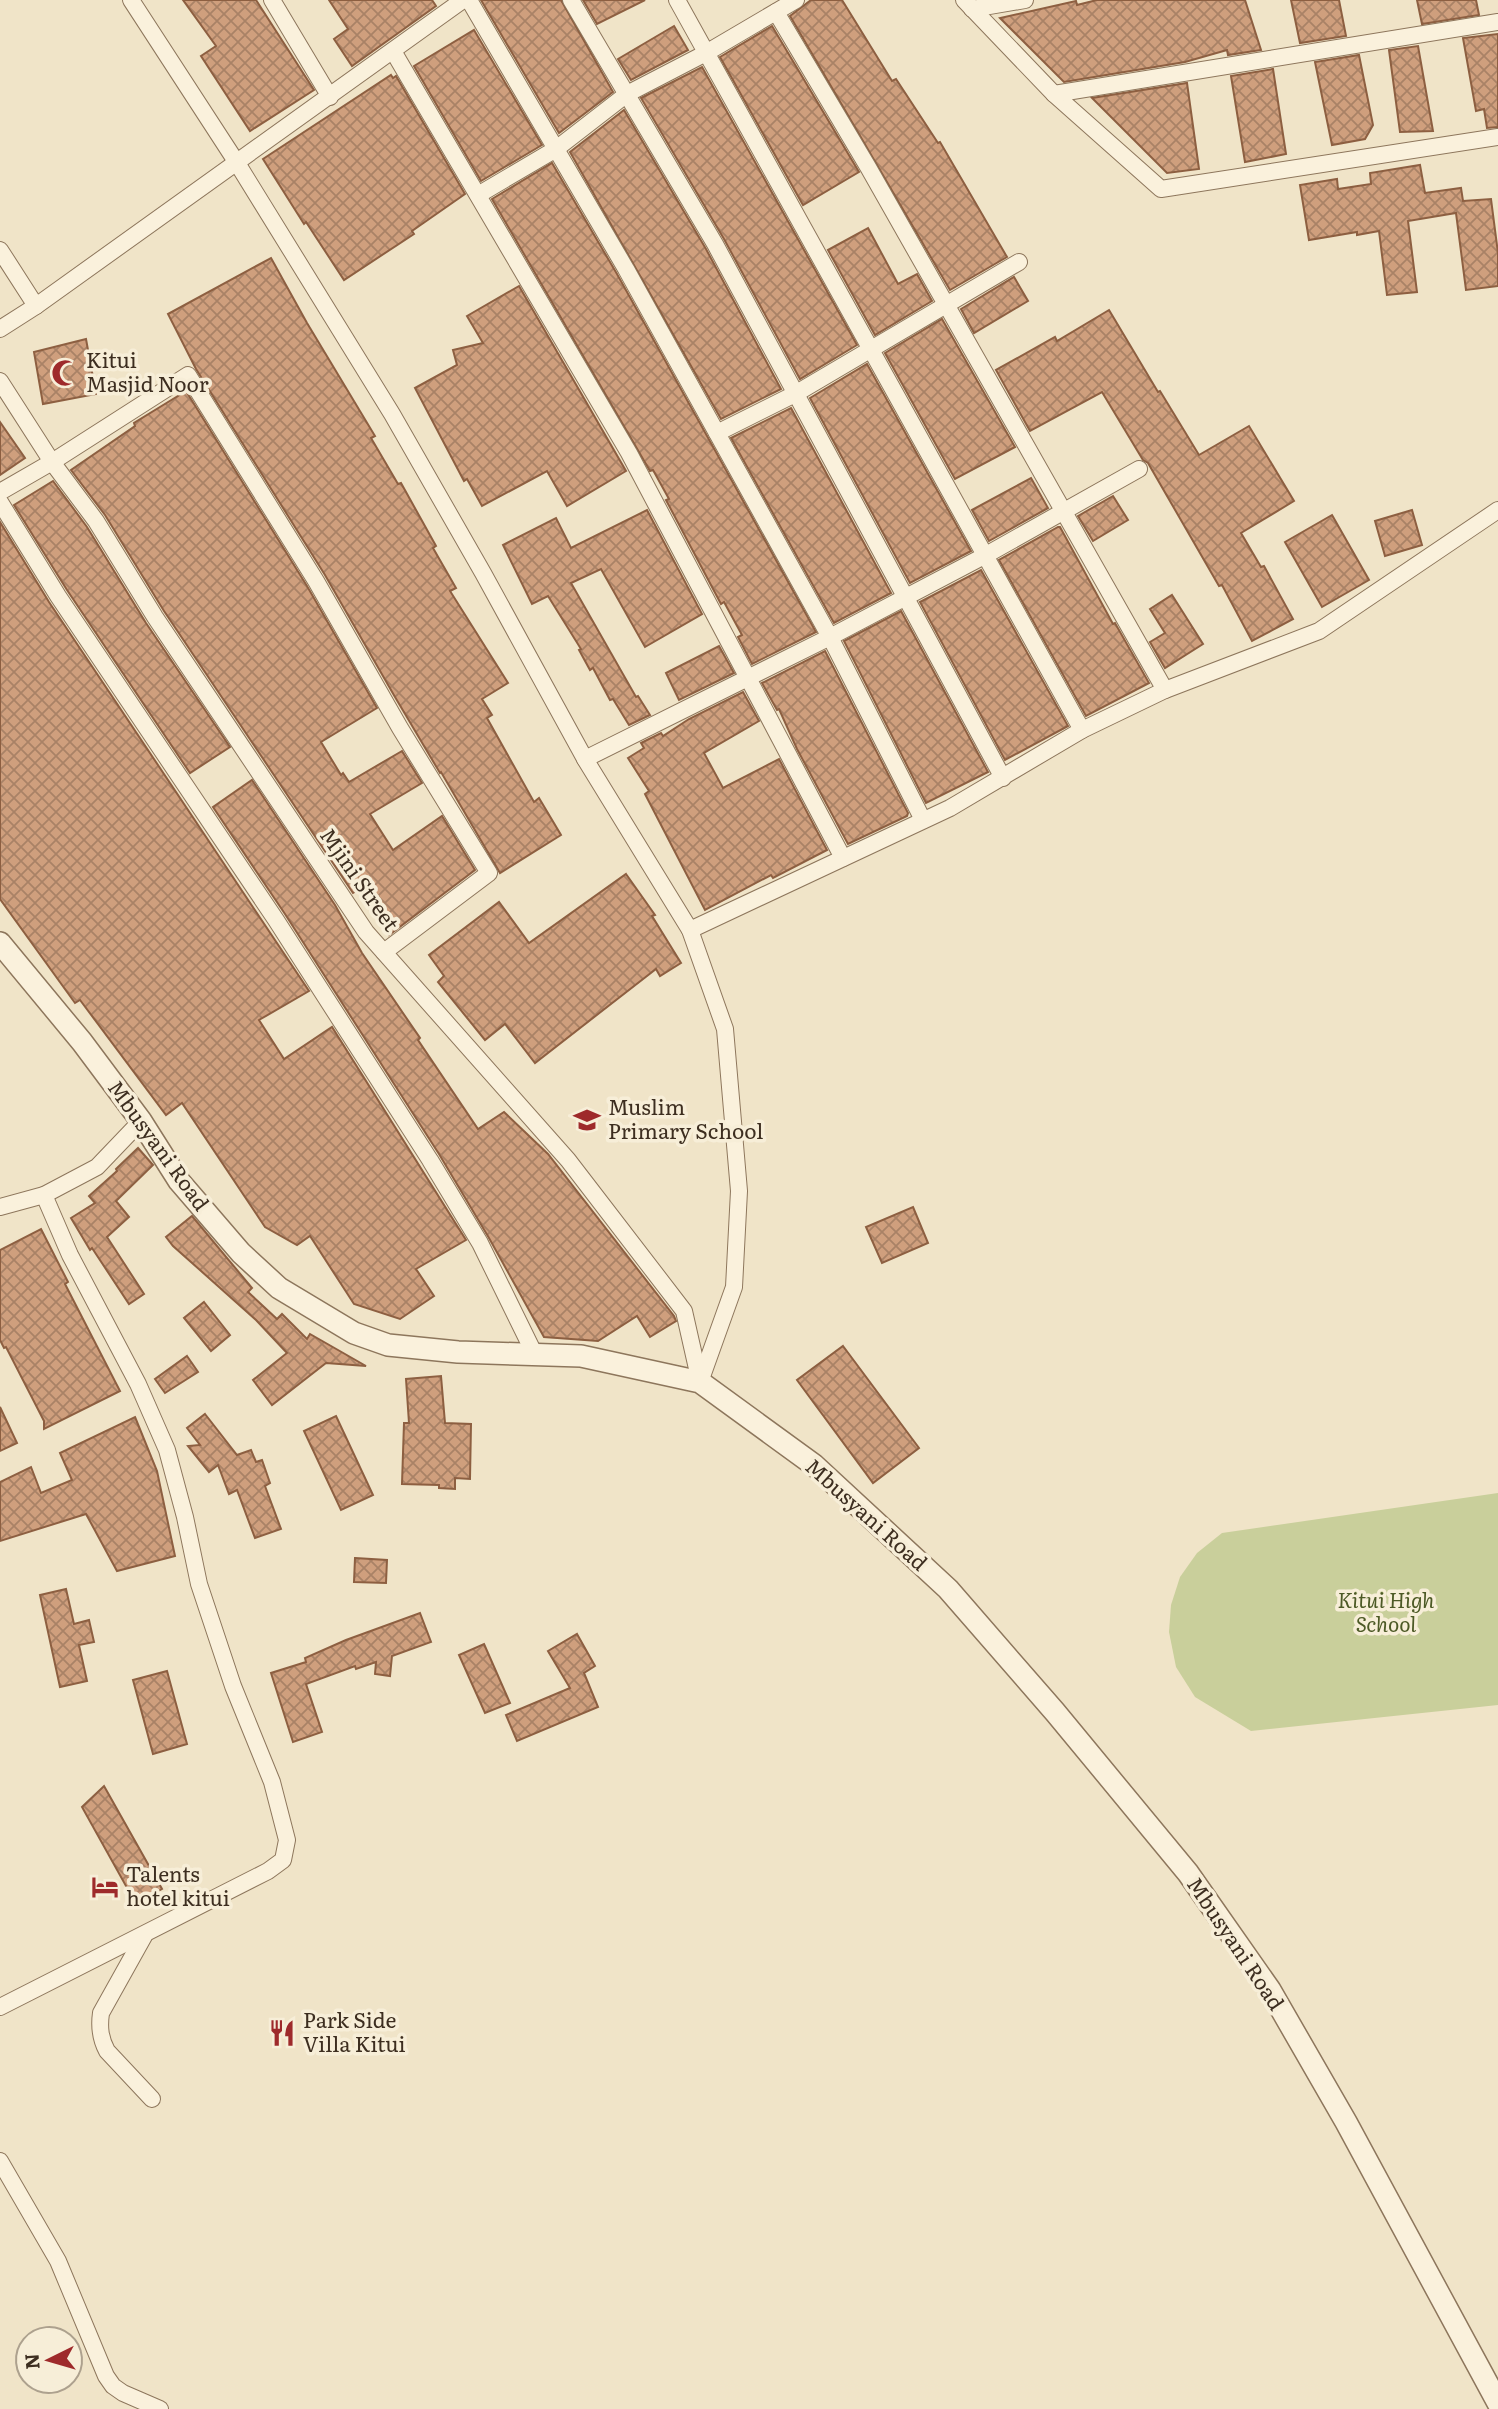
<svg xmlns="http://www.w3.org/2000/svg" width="1498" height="2409" font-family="Literata,serif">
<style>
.park{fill:#c9cf9b}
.building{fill:url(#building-cross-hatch);stroke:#8d5f41;stroke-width:2}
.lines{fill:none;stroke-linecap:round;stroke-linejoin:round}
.minor-casing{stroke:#8d765c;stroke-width:18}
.tertiary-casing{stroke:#8d765c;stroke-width:24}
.minor{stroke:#faf1dc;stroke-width:16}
.tertiary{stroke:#faf1dc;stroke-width:21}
.labels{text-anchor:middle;stroke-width:7;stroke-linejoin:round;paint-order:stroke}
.poi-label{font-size:21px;fill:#3d2e20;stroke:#f7eed8;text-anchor:start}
.street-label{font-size:21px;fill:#3d2e20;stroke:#f7eed8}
.park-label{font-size:21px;font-style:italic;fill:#4d5a26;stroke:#f7eed8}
</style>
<defs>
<pattern id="building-cross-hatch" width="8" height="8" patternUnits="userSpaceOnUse" patternTransform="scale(1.75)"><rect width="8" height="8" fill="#cf9f7d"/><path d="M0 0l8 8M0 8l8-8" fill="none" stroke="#a98266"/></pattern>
</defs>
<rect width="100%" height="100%" fill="#f0e4c8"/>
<!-- park -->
<path class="park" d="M1498 1493V1705L1251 1731 1195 1697 1176 1667 1169 1632 1171 1605 1180 1577 1197 1553 1222 1533Z"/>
<!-- building -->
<g class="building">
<path d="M183 0H256L314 90 250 131 201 56 216 46Z"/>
<path d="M329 0H432L436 6 352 66 334 39 348 29Z"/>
<path d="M481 0H561L613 92 559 133Z"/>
<path d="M583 0H645L597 24Z"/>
<path d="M811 0H842L892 81 896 79 938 143 940 142 1007 257 950 290 790 16Z"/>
<path d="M1097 0H1245L1261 50 1228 55 1227 50 1185 62 1064 82 1000 18 1076 1 1077 5Z"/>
<path d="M1291 0H1339L1346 36 1300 43Z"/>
<path d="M1417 0H1476L1479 15 1422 24Z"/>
<path d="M674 26 688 50 631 80 618 59Z"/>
<path d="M772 26 859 172 803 205 720 57Z"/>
<path d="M474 30 542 145 481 181 414 66Z"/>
<path d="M1498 34V127L1487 128 1484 109 1476 111 1463 38Z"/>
<path d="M1418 46 1433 131 1400 132 1389 50Z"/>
<path d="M1359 55 1373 125 1365 139 1332 145 1315 62Z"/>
<path d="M702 67 857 345 800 379 724 239 641 98Z"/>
<path d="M1273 69 1286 154 1245 162 1231 76Z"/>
<path d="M391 75 393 78 396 76 465 194 412 231 414 234 344 280 306 222 304 224 263 159Z"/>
<path d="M1187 83 1199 169 1167 173 1092 98Z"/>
<path d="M624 110 706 249 781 389 721 419 570 152Z"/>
<path d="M552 163 617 274 816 632 752 664 738 637 742 635 724 602 721 604 666 500 669 499 653 470 650 471 492 199Z"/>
<path d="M1420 165 1425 193 1461 188 1463 201 1491 199 1498 253V286L1466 290 1456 213 1408 221 1417 292 1387 295 1379 231 1357 235V232L1309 240 1300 185 1337 179 1338 189 1371 184 1370 173Z"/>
<path d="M868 228 898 284 917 274 932 301 875 335 828 250Z"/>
<path d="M271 258 307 323 375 436 371 438 398 484 401 483 436 546 433 548 456 588 450 591 508 683 482 699 492 715 487 718 534 802 539 798 561 835 500 873 441 772 440 773 395 697 325 575 196 369 168 314Z"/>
<path d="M1014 277 1028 301 974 333 961 309Z"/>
<path d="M519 286 626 471 567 506 547 471 482 506 467 479 464 481 415 388 457 365 453 350 483 343 467 316Z"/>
<path d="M1109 310 1158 392 1160 391 1199 455 1249 426 1294 501 1241 533 1261 567 1264 566 1293 619 1252 641 1222 585 1219 586 1148 463 1143 460 1102 392 1030 431 996 370 1055 337 1057 341Z"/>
<path d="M942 319 1015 447 955 479 885 353Z"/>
<path d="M86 339 96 394 43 404 34 352Z"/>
<path d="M867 364 971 551 910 583 810 398Z"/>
<path d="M186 391 307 586 377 708 321 742 341 775 343 773 349 782 402 751 422 783 370 814 393 850 442 816 475 870 389 935 358 890 353 893 164 611 105 515 71 470 135 426 134 423Z"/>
<path d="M791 408 891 593 834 623 731 438Z"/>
<path d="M0 422 25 458 0 475Z"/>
<path d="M1031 478 1048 508 989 541 972 510Z"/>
<path d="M53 481 87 527 146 623 230 747 190 773 67 590 14 505Z"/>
<path d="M1113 496 1128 520 1093 541 1078 516Z"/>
<path d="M647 510 702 614 645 647 601 569 571 583 636 697 638 696 650 715 629 725 613 699 610 700 593 668 590 670 579 650 581 649 548 596 532 604 503 545 556 518 571 548Z"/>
<path d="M1412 510 1422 545 1385 556 1375 521Z"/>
<path d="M1332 515 1369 580 1322 607 1285 542Z"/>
<path d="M0 522 49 602 309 991 259 1020 284 1059 332 1027 466 1240 416 1269 434 1296 400 1319 354 1304 310 1236 297 1245 265 1227 182 1103 166 1115 80 1000 75 1003 0 899Z"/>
<path d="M1058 527H1060L1113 624 1115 623 1149 683 1086 716 999 560Z"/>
<path d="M981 570 1068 726 1005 760 920 602Z"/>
<path d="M1172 595 1203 644 1165 668 1150 642 1165 633 1150 609Z"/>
<path d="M901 611 988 772 926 803 844 641Z"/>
<path d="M719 646 734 673 679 700 666 673Z"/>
<path d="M825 651 908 813 907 816 848 844 797 749 779 709 777 710 762 683Z"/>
<path d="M743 692 759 721 704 753 723 788 779 759 827 850 773 878 771 875 705 910 645 794 649 791 628 758 644 748 641 743 661 733 663 736 689 719Z"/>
<path d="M252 780 335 905 362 953 420 1038 418 1040 478 1129 504 1112 548 1154 674 1316 676 1321 650 1337 637 1316 598 1341 544 1337 489 1238 439 1154 285 914 213 807Z"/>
<path d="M626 874 655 915 652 916 681 963 660 976 656 969 535 1063 505 1024 485 1040 438 982 444 976 429 955 499 902 529 943Z"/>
<path d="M138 1148 153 1165 116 1201 129 1217 107 1237 144 1294 129 1304 92 1248 90 1250 71 1218 95 1203 89 1196 117 1171 116 1169Z"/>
<path d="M913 1207 928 1243 882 1263 866 1227Z"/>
<path d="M192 1216 252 1288 248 1292 277 1319 282 1314 307 1339 310 1334 366 1366 326 1363 272 1405 253 1380 287 1353 256 1320 173 1246 166 1237Z"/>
<path d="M41 1229 68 1282 65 1284 120 1391 44 1429V1421L6 1347 4 1348 0 1340V1250Z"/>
<path d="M204 1302 230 1335 211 1351 184 1318Z"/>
<path d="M843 1346 919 1448 873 1483 797 1380Z"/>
<path d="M187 1356 198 1372 165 1393 155 1379Z"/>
<path d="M441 1376 445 1423 471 1424 470 1479 455 1478V1489L439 1488V1485L402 1484 404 1423H409L406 1379Z"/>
<path d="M0 1407 17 1443 0 1451Z"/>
<path d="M205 1414 237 1455 251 1450 256 1462 262 1460 270 1483 265 1486 281 1529 255 1538 237 1490 229 1494 218 1465 209 1472 188 1446 200 1445 187 1428Z"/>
<path d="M336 1416 373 1495 341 1510 304 1431Z"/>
<path d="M135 1417 157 1471 175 1556 117 1571 86 1514 0 1541V1482L31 1467 41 1493 72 1480 60 1453Z"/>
<path d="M355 1558 387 1560 386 1583 354 1582Z"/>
<path d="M66 1589 74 1624 89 1620 94 1642 79 1645 87 1681 60 1687 40 1595Z"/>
<path d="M420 1613 431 1642 392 1656 390 1676 375 1674 376 1662 356 1669 355 1666 306 1684 322 1732 293 1742 271 1673 306 1662 305 1658 346 1640Z"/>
<path d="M577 1634 595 1666 584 1673 598 1707 517 1741 506 1715 570 1688 548 1651Z"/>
<path d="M484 1644 510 1703 485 1713 459 1655Z"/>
<path d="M167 1671 187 1744 153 1754 133 1680Z"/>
<path d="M104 1786 162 1889 136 1904 82 1807Z"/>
</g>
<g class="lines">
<defs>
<g id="minor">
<path d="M131 0 237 163 392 414 483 573 585 759 690 930 725 1029 739 1191 734 1287 700 1382"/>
<path d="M272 0 330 97"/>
<path d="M469 0 626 269 830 637 923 820"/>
<path d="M571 0 715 244 1003 778"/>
<path d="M677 0 1082 730"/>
<path d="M964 0 1054 94 1161 189 1498 137"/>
<path d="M972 9 1025 0"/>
<path d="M776 12 868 167 1165 690"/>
<path d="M393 51 629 453 843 858"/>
<path d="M1054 94 1498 22"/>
<path d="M478 195 556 149 627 94 706 53 796 0"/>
<path d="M0 250 36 306"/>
<path d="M0 329 36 306 463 0"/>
<path d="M0 381 52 462 96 521 155 617 366 932 568 1160 684 1311 700 1382"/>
<path d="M717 433 795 394 1019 262"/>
<path d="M0 492 52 462 188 375 316 581 400 728 489 873 384 952"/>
<path d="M0 502 58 596 276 920 430 1160 480 1243 535 1355"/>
<path d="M585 759 830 637 986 555 1139 469"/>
<path d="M690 930 950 808 1082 730 1165 690 1319 631 1498 510"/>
<path d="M0 1207 44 1195 97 1167 141 1121"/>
<path d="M144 1936 101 2013C99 2027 100 2038 107 2051L152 2099"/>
<path d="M0 2007 268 1871 283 1860 287 1840 272 1782 233 1686 199 1584 185 1517 167 1450 138 1384 70 1255 44 1195"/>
<path d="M0 2161 58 2261 106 2376 113 2386 123 2393 160 2409"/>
</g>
<path id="tertiary" d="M0 943 82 1042 141 1121 179 1181 241 1253 279 1288 354 1333 388 1345 458 1352 581 1356 700 1382 814 1465 948 1589 1055 1712 1188 1873 1270 1990 1346 2122 1498 2403"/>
</defs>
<!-- minor casing -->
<use href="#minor" class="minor-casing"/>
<!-- tertiary casing -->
<use href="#tertiary" class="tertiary-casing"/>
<!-- minor -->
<use href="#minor" class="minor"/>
<!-- tertiary -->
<use href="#tertiary" class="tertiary"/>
</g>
<!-- icons -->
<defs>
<symbol id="mosque-bare" viewBox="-9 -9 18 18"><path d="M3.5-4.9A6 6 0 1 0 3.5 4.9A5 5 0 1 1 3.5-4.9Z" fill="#9e2a2b" stroke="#f7eed8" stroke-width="2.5" paint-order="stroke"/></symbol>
<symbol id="school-bare" viewBox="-9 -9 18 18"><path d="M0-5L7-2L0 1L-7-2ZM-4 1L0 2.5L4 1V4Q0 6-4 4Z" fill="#9e2a2b" stroke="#f7eed8" stroke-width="2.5" paint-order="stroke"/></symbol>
<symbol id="hotel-bare" viewBox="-9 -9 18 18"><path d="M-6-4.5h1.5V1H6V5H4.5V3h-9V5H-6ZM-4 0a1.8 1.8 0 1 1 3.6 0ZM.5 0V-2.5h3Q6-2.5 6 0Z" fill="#9e2a2b" stroke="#f7eed8" stroke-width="2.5" paint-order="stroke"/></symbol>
<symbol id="restaurant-bare" viewBox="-9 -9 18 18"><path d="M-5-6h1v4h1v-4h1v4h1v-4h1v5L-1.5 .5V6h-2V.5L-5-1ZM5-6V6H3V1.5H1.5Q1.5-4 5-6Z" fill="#9e2a2b" stroke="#f7eed8" stroke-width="2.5" paint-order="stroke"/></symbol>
</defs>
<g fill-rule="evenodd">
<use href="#mosque-bare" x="46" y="354" width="38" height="38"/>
<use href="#school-bare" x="568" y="1101" width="38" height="38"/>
<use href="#hotel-bare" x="86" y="1868" width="38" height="38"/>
<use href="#restaurant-bare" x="263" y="2014" width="38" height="38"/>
</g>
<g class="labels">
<!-- poi labels -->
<g class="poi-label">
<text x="86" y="368">Kitui<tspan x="86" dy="24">Masjid Noor</tspan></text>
<text x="608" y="1115">Muslim<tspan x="608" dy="24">Primary School</tspan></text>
<text x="126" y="1882">Talents<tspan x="126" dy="24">hotel kitui</tspan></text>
<text x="303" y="2028">Park Side<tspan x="303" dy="24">Villa Kitui</tspan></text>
</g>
<!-- street labels -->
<g class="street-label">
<text transform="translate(359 880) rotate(55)" y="7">Mjini Street</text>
<text transform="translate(158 1146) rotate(54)" y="7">Mbusyani Road</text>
<text transform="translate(866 1515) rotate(42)" y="7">Mbusyani Road</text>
<text transform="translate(1235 1944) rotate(56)" y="7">Mbusyani Road</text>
</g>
<!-- park labels -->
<g class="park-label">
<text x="1386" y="1608">Kitui High<tspan x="1386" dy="24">School</tspan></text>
</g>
</g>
<!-- north arrow -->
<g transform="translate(49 2360) rotate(265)"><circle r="33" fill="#f7eed8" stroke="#ada18e" stroke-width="2"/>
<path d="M0-5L12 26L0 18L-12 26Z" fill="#9e2a2b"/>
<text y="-10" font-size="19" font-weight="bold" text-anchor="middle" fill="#3d2e20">N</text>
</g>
</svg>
